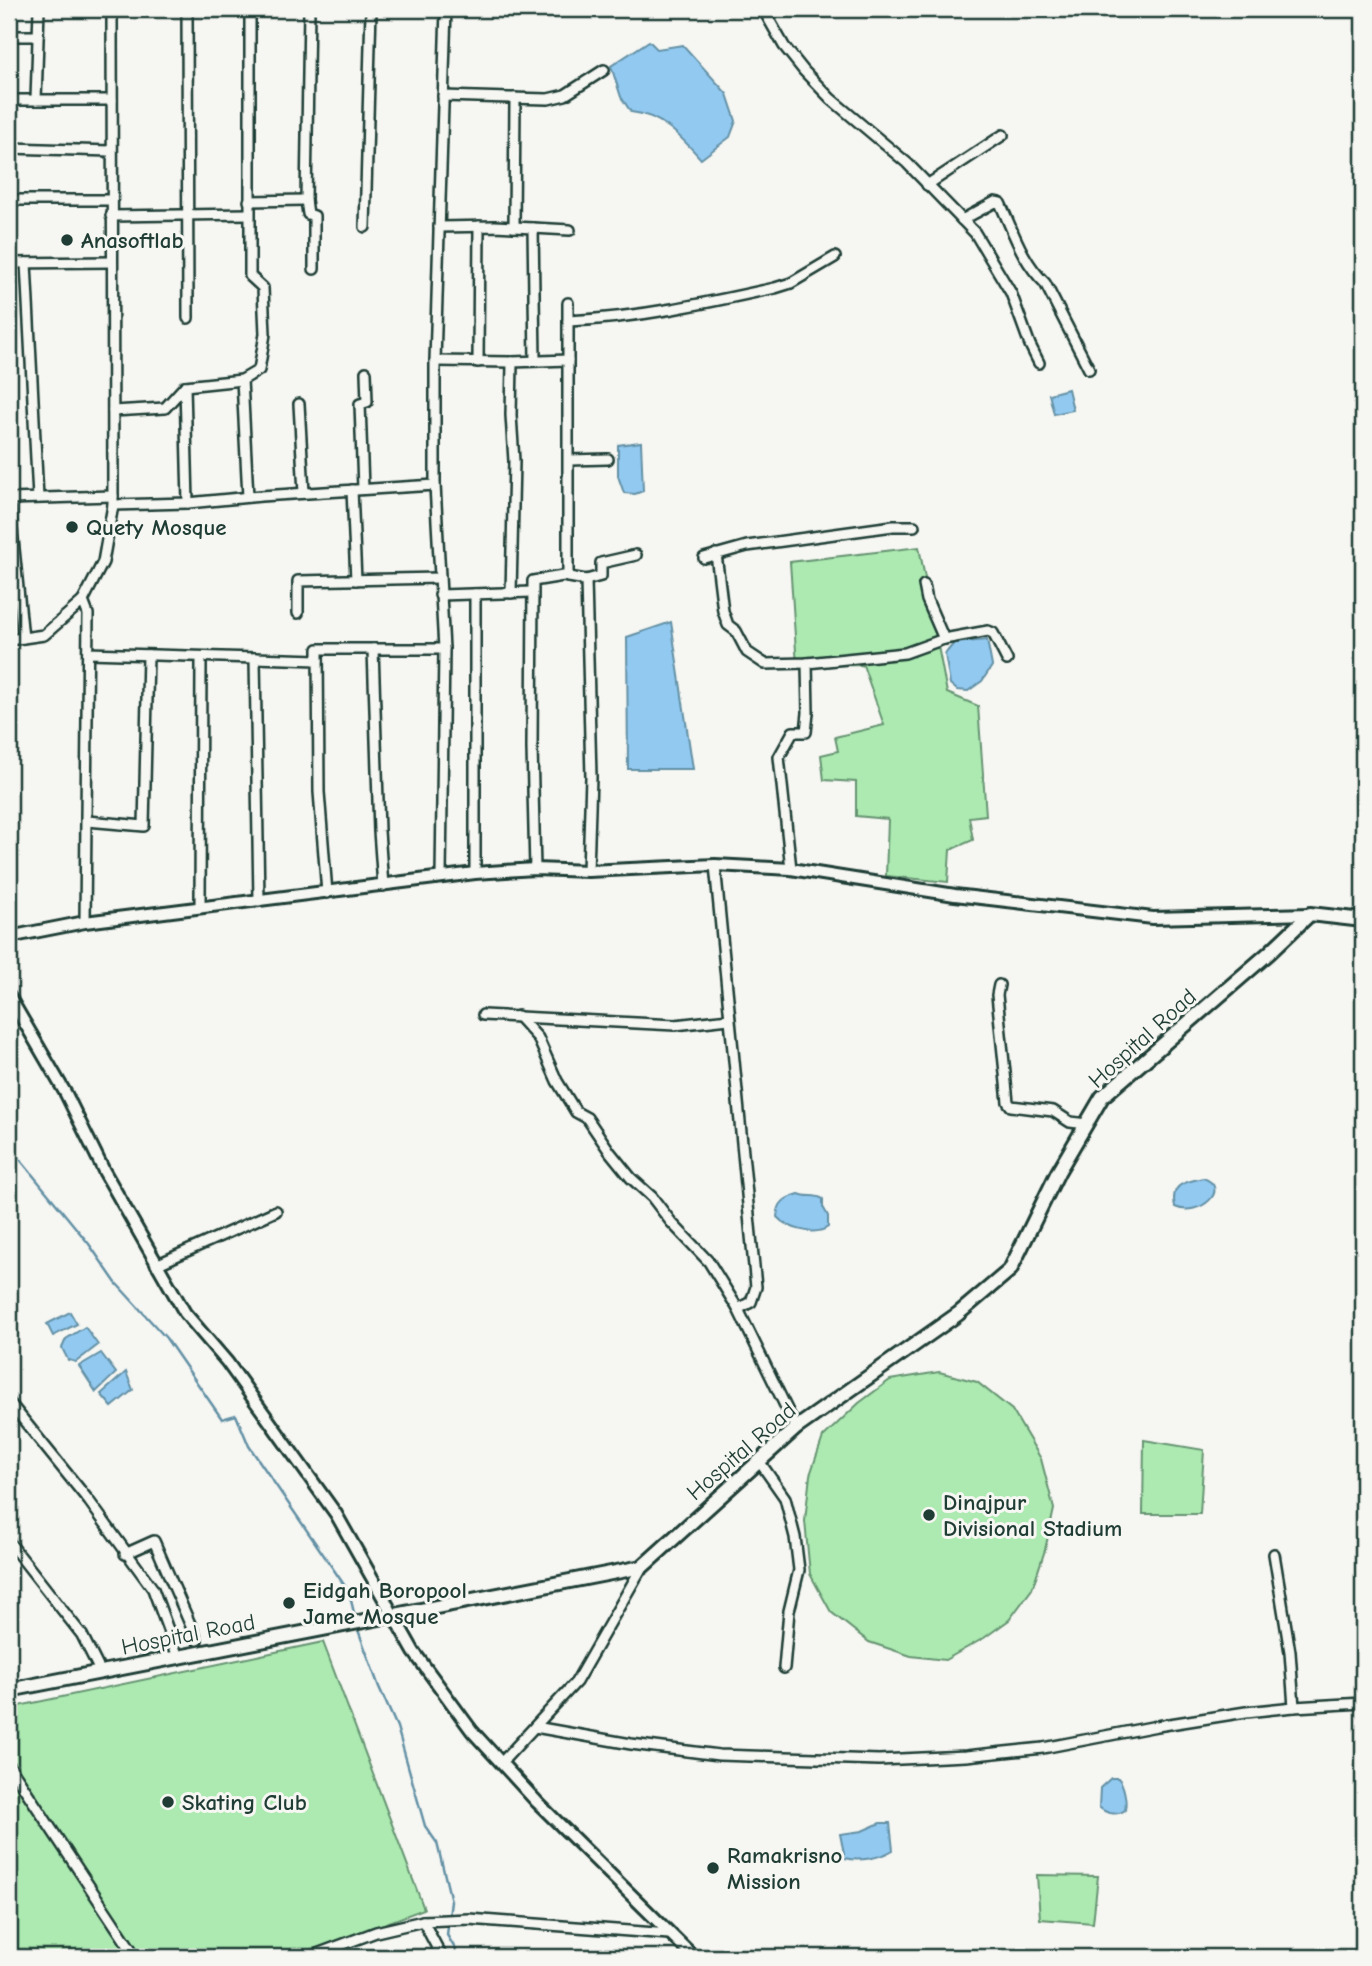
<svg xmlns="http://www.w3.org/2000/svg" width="1372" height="1966" font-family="'Comic Neue',sans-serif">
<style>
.green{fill:#aceab1;stroke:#669472;stroke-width:2}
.water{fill:#92c9f1;stroke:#6491a5;stroke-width:2}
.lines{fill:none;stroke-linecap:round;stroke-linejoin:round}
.stream{stroke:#6491a5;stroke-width:2.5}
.minor-casing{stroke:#1f3d34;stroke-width:14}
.tertiary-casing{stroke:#1f3d34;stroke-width:16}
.secondary-casing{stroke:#1f3d34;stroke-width:18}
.minor{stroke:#f6f6f2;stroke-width:9}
.tertiary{stroke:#f6f6f2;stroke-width:10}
.secondary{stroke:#f6f6f2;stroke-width:12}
.poi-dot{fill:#1f3d34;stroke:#f6f6f2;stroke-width:2.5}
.labels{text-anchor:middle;stroke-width:6;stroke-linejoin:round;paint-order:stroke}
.poi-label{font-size:23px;font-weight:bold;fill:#1f3d34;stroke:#f6f6f2;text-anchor:start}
.street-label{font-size:23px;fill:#1f3d34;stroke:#f6f6f2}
</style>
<rect width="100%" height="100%" fill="#f6f6f2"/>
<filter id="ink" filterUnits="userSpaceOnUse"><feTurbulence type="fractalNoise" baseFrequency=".0143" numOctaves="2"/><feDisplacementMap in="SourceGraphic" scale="14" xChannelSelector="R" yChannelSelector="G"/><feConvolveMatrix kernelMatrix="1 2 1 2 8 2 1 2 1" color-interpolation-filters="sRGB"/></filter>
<g filter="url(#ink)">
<!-- green -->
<g class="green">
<path d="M919 547 947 693 978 706 986 815 969 817 973 840 950 850 948 882 886 876 888 819 856 816V782L824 780 821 755 838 751 835 737 884 725 863 665 797 666 790 562Z"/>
<path d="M939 1372 977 1382 1012 1410 1041 1459 1054 1509 1045 1550 1032 1589 1009 1620 984 1638 945 1660 911 1656 869 1642 831 1612 810 1574 805 1521 810 1475 823 1437 859 1403 890 1380Z"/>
<path d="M1144 1440 1204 1450 1200 1514H1143Z"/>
<path d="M323 1642 424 1909 296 1957H140L9 1755V1708Z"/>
<path d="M9 1775 136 1957H9Z"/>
<path d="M1037 1875 1098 1876 1093 1923 1040 1919Z"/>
</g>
<!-- water -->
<g class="water">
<path d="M649 41 657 49 683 45 727 94 736 121 730 137 701 159C681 137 662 115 631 112L621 97 611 66Z"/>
<path d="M1068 389 1073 410 1054 414 1049 394Z"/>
<path d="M641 442 643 491 635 494 624 493 618 476V445Z"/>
<path d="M671 622 693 769H628L627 637Z"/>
<path d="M987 640 992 666 982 681 968 691 957 690 950 684 945 654 954 643Z"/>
<path d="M1203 1178C1232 1188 1200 1218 1175 1207 1170 1184 1184 1182 1203 1178Z"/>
<path d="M799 1194C808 1198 815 1194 823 1199V1207L828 1216V1227C815 1237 787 1228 777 1217 778 1202 785 1198 799 1194Z"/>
<path d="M70 1312 77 1324 53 1336 47 1324Z"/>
<path d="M85 1327 98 1345 76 1362 68 1360 62 1348 66 1339Z"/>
<path d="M101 1353 116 1373 96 1392 79 1366Z"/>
<path d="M126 1372 133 1390 112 1407 101 1394Z"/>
<path d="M1111 1778H1118C1124 1784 1127 1801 1125 1810 1117 1816 1106 1814 1099 1807L1100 1788Z"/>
<path d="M880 1823H890L893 1850C880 1858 859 1862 845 1858L840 1834 862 1831Z"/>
</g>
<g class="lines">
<!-- stream -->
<g class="stream">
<path d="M9 1146 89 1244 116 1283 166 1338 222 1419 236 1415 249 1446 349 1592 355 1617"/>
<path d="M357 1627 379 1687 397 1727 425 1826 437 1843 451 1901 447 1935 460 1957"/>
</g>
<defs>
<g id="minor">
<path d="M187 9 188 318"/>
<path d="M309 9 306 200 308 214 314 216V269"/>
<path d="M763 9 784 46 804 71 831 99 907 163 975 233 1011 293 1030 345 1039 363"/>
<path d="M9 36H38"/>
<path d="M443 96 548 99 565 95 604 70"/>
<path d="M9 100H112"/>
<path d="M36 100 39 9"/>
<path d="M9 148 111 151"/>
<path d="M927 185 1003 135"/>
<path d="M9 200H111"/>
<path d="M249 201 306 200"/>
<path d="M111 216 249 214"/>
<path d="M962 220 995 202 1000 203C1013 231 1022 261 1045 283L1089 369"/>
<path d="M365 227 371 9"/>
<path d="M439 227 495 226 570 230"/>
<path d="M514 227 515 98"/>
<path d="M533 228 535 360"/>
<path d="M9 263 112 262"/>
<path d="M26 263 38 498"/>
<path d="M568 303V577"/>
<path d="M568 321C638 318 707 303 775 288L791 283 835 257"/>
<path d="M435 361 512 362 568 360"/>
<path d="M478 362 479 226"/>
<path d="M242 380 248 497"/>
<path d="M185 386 188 503"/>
<path d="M299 404 304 493"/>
<path d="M113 411 165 408 185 386 242 380 259 370 265 334 263 288 250 276V9"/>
<path d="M569 460 608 459"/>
<path d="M435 485V361L446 9"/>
<path d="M363 489 360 404 367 402 366 372"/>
<path d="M352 490 356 580"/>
<path d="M113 505 188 503 261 496 435 485 444 649 441 877"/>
<path d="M716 554 723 611 728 625 736 631 747 652 765 664 807 663 905 653 944 639 988 631 993 633 1007 660"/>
<path d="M704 558 747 546 893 526H914"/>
<path d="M586 580 591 777 588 871"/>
<path d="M924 585 927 600 944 639"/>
<path d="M511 593 514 461 511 415 512 362"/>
<path d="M475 594V873"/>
<path d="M440 595 532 592"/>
<path d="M83 601 103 562 113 505 112 9"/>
<path d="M298 613V581L439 578"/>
<path d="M23 638 9 499 113 496"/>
<path d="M9 640 44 635 83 601 88 614 85 922"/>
<path d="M373 649 379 831 383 886"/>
<path d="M88 653 318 660"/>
<path d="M255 658 259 901"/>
<path d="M87 821 144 826 148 655"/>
<path d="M715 865 756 1287 751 1302 738 1309"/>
<path d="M535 869 532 748 533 581 563 576 586 580 601 576V563L636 555"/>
<path d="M791 869 779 757 793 732H806L808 713 807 663"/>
<path d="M327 893 319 792 318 649H444"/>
<path d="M200 908 201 657"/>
<path d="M999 985 997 995 1008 1102 1011 1106 1053 1111 1070 1122 1087 1124"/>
<path d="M483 1015 675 1025 729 1019"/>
<path d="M518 1016 538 1038 557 1081 576 1112 587 1118 610 1152 631 1178 652 1197 671 1222 709 1262 738 1309 796 1428"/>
<path d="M156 1265 276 1211"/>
<path d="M9 1402 89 1501 153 1589 178 1657"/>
<path d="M759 1461 785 1498 795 1537 799 1570 789 1611 784 1668"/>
<path d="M9 1542 82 1635 100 1671"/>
<path d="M125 1554 154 1541 197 1640"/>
<path d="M1274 1554 1290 1652 1294 1707"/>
<path d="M535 1727 631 1744 719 1755 879 1760 966 1756 1043 1748 1157 1726 1246 1712 1294 1707 1363 1703"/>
<path d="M501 1763 576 1682 642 1567"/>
<path d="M9 1765 136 1957"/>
<path d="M423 1921 442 1957"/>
<path d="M309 1957 376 1932 423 1921 469 1919 669 1934"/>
</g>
<g id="tertiary">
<path d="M9 937 85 922 475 873 535 869 588 871 715 865 791 869 955 895 1153 918 1310 914"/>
<path d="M9 996 66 1094 104 1171 185 1313 227 1362 336 1514 414 1652 472 1731 537 1802 694 1957"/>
</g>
<path id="secondary" d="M9 1690 642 1567 796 1428 958 1314 1010 1270 1058 1172 1102 1097 1269 953 1310 914 1363 920"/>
</defs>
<!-- minor casing -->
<use href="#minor" class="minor-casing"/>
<!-- tertiary casing -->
<use href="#tertiary" class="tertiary-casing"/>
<!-- secondary casing -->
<use href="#secondary" class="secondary-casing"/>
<!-- minor -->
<use href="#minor" class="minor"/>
<!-- tertiary -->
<use href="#tertiary" class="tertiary"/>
<!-- secondary -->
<use href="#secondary" class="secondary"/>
</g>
</g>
<!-- markers -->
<g class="poi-dot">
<circle cx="67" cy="240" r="7"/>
<circle cx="72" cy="527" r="7"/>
<circle cx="929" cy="1515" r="7"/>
<circle cx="289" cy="1603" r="7"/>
<circle cx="168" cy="1802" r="7"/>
<circle cx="713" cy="1868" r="7"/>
</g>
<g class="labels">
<!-- poi labels -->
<g class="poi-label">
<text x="81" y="248">Anasoftlab</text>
<text x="86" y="535">Quety Mosque</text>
<text x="943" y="1510">Dinajpur<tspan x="943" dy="26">Divisional Stadium</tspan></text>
<text x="303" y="1598">Eidgah Boropool<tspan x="303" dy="26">Jame Mosque</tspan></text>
<text x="182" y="1810">Skating Club</text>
<text x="727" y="1863">Ramakrisno<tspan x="727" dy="26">Mission</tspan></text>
</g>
<!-- street labels -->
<g class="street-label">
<text transform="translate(1142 1038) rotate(-42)" y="8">Hospital Road</text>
<text transform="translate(741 1451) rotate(-41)" y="8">Hospital Road</text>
<text transform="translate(188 1634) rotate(-11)" y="8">Hospital Road</text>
</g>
</g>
<!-- margin -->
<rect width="1372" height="1966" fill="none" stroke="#f6f6f2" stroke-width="35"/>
<rect x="18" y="18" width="1337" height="1931" fill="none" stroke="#1f3d34" stroke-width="2.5" filter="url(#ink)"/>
</svg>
